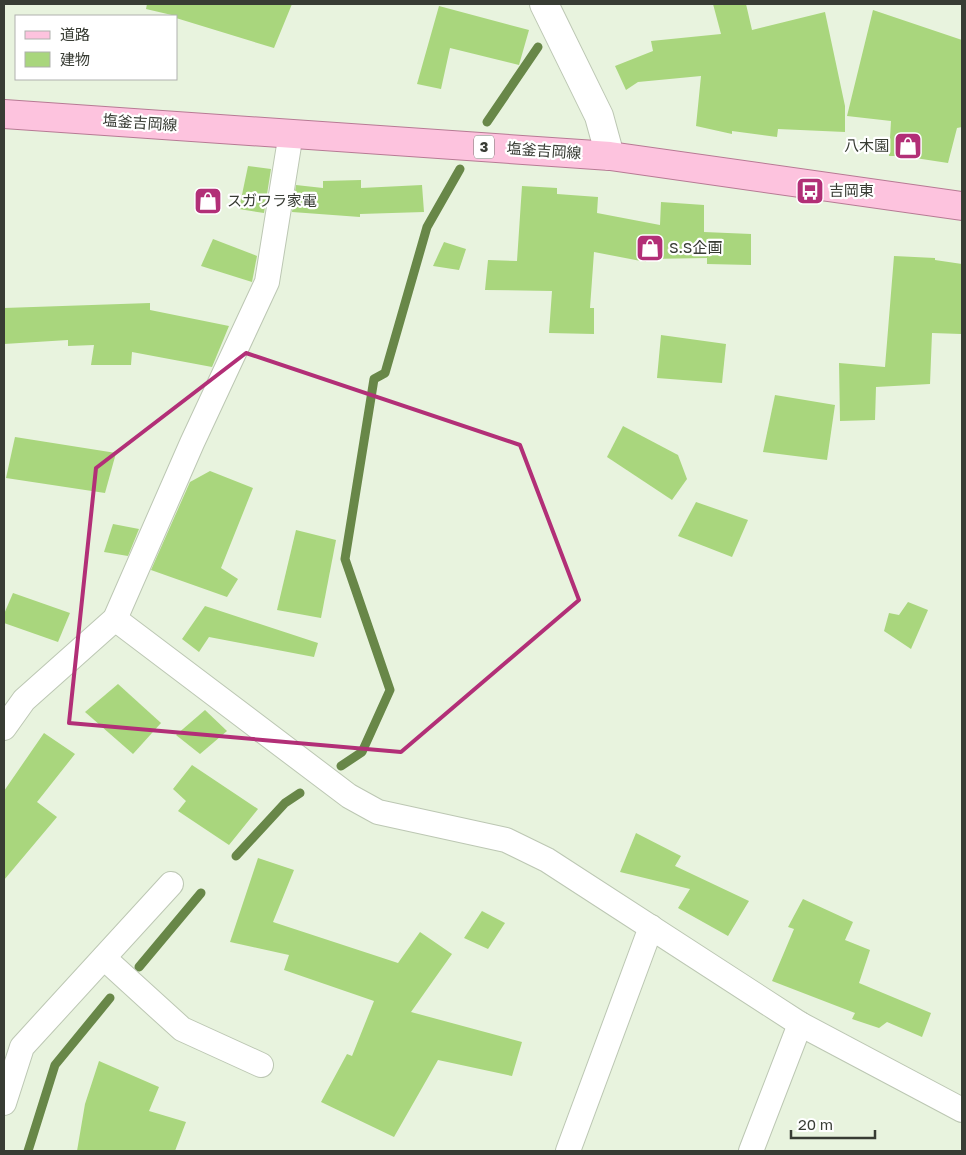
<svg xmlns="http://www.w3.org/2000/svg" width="966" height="1155" font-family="'Golos Text','Noto Sans JP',sans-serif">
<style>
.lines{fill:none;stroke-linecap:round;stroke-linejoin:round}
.stream{stroke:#688748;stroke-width:9}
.building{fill:#a9d67d}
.street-casing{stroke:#bcc7b3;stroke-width:26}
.secondary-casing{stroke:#bcc7b3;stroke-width:30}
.primary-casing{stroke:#b77a94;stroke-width:30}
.street{stroke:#fff;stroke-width:24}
.secondary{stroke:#fff;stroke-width:28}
.primary{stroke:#fdc3de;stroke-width:28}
.marked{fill:none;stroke:#b22f77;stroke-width:4;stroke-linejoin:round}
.labels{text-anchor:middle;stroke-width:4.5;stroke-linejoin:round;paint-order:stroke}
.shield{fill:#fff;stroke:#747671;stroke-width:1}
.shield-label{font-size:14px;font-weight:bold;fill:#383c34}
.street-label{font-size:15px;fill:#383c34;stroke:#fff}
.poi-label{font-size:15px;fill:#383c34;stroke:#fff;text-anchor:start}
</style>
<rect width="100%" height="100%" fill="#e8f3de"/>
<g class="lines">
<!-- stream -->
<g class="stream">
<path d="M487 122 538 47"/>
<path d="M341 766 362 752 390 690 345 559 374 379 385 373 427 227 460 169"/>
<path d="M236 856 285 803 300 793"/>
<path d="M139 967 201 893"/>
<path d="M28 1151 55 1065 110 998"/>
</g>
</g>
<!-- building -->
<g class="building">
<path d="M147 4H292L274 48 176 18V16L146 9Z"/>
<path d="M713 4H746L752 30 825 12 845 106V132L778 129 777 137 732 131V134L696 126 701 76 638 82 626 90 615 66 653 51 651 41 721 34Z"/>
<path d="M439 6 529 30 519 65 450 48 441 89 417 84Z"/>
<path d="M873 10 962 40V127L957 128 948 163 902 156H889L891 121 847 116Z"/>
<path d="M248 166 271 169 264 213 239 209Z"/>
<path d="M361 180V188L422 185 424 212 360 214V217L292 212 296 185 323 188V181Z"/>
<path d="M522 186 557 188V194L598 197 597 213 660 225 661 202 704 205V232L751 234V265L707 264V258L647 259 646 262 594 252 590 308H594V334L549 333 552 291 485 290 488 260 517 261Z"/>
<path d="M213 239 257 256 252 282 201 266Z"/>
<path d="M444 242 466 249 459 270 433 266Z"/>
<path d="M894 256 935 258V260L962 264 961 334 932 333 930 384 876 387 875 420 840 421 839 363 885 367Z"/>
<path d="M150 303V310L229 326 212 367 132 352 131 365H91L94 345 68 346V340L4 344V308Z"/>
<path d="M661 335 726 344 722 383 657 378Z"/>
<path d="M775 395 835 405 827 460 763 452Z"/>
<path d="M623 426 678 455 687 479 672 500 607 457Z"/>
<path d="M15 437 116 453 105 493 6 478Z"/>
<path d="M210 471 253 488 221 568 238 579 227 597 151 570 190 482Z"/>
<path d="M696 502 748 520 732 557 678 536Z"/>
<path d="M113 524 139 529 128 556 104 552Z"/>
<path d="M296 530 336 540 321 618 277 610Z"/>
<path d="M13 593 70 613 58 642 4 623V614Z"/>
<path d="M908 602 928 610 911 649 884 631 889 613 899 615Z"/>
<path d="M205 606 318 643 314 657 209 637 199 652 182 639Z"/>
<path d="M118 684 161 723 133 754 85 712Z"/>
<path d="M205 710 227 731 200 754 176 735Z"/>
<path d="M44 733 75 754 37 802 57 817 4 880V791Z"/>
<path d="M192 765 258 809 229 845 178 811 186 801 173 789Z"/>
<path d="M636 833 681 856 675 866 749 901 728 936 678 908 690 889 620 872Z"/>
<path d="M258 858 294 870 273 922 398 963 420 932 452 954 411 1012 522 1042 512 1076 438 1060 394 1137 321 1102 347 1054 352 1056 374 1001 284 970 289 955 230 942Z"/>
<path d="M803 899 853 922 845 940 870 950 859 983 931 1013 922 1037 887 1022 879 1028 852 1019 855 1013 772 981 794 929 788 927Z"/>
<path d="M482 911 505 923 488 949 464 938Z"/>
<path d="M99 1061 159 1087 149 1111 186 1122 175 1151H77L85 1104Z"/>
</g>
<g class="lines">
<defs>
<g id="street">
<path d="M115 619 349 796 378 812 506 840 547 860 800 1024 962 1110"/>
<path d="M4 728 24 700 115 619 192 443 267 282 291 133"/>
<path d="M104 958 182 1029 261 1065"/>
<path d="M4 1103 22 1047 171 884"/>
<path d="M568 1151 651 927"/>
<path d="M751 1151 800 1024"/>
</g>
<path id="secondary" d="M544 4 599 116 610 156"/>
<path id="primary" d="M4 114 610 156 962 206"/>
</defs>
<!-- street casing -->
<use href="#street" class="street-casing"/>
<!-- secondary casing -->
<use href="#secondary" class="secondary-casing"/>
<!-- primary casing -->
<use href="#primary" class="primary-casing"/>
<!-- street -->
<use href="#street" class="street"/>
<!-- secondary -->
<use href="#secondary" class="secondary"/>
<!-- primary -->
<use href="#primary" class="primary"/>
</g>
<!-- marked area -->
<path class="marked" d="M246 353 520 445 579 600 401 752 69 723 96 468Z"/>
<!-- icons -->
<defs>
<symbol id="shop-square" viewBox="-11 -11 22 22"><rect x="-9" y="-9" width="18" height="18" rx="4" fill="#b22f77" stroke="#fff"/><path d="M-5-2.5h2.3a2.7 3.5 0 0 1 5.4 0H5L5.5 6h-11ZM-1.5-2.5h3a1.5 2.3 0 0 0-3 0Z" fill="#fff"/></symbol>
<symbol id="bus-square" viewBox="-11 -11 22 22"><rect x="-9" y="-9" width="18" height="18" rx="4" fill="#b22f77" stroke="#fff"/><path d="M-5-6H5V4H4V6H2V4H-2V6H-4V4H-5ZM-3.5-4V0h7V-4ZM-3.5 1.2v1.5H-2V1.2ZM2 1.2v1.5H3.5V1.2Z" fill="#fff"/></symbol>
</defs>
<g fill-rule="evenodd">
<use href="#shop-square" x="892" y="130" width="32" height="32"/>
<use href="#bus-square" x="794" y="175" width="32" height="32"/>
<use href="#shop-square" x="192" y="185" width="32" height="32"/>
<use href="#shop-square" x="634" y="232" width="32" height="32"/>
</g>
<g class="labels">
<!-- shield labels -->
<rect class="shield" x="474" y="135.5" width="20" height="23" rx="4"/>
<g class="shield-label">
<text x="484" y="152">3</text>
</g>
<!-- street labels -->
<g class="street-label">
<text transform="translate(140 123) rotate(4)" y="5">塩釜吉岡線</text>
<text transform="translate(544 151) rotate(4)" y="5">塩釜吉岡線</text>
</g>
<!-- poi labels -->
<g class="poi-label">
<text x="889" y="151" text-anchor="end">八木園</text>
<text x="829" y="196">吉岡東</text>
<text x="227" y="206">スガワラ家電</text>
<text x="669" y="253">S.S企画</text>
</g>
</g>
<!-- border -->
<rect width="966" height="1155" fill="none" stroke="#383c34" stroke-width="10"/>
<!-- legend -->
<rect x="15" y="15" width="162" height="65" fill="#ffffff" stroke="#afb1ae"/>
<rect x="25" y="31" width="25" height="8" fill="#fdc3de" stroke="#afb1ae"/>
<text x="60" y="40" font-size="15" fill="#383c34">道路</text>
<rect x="25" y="52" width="25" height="15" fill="#a9d67d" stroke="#afb1ae"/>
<text x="60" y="65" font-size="15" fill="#383c34">建物</text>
<!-- scale -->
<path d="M791 1130v8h84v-8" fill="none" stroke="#383c34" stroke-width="2.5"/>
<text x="798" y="1130" font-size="15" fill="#383c34" stroke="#ffffff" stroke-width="4" paint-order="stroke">20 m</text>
</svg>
